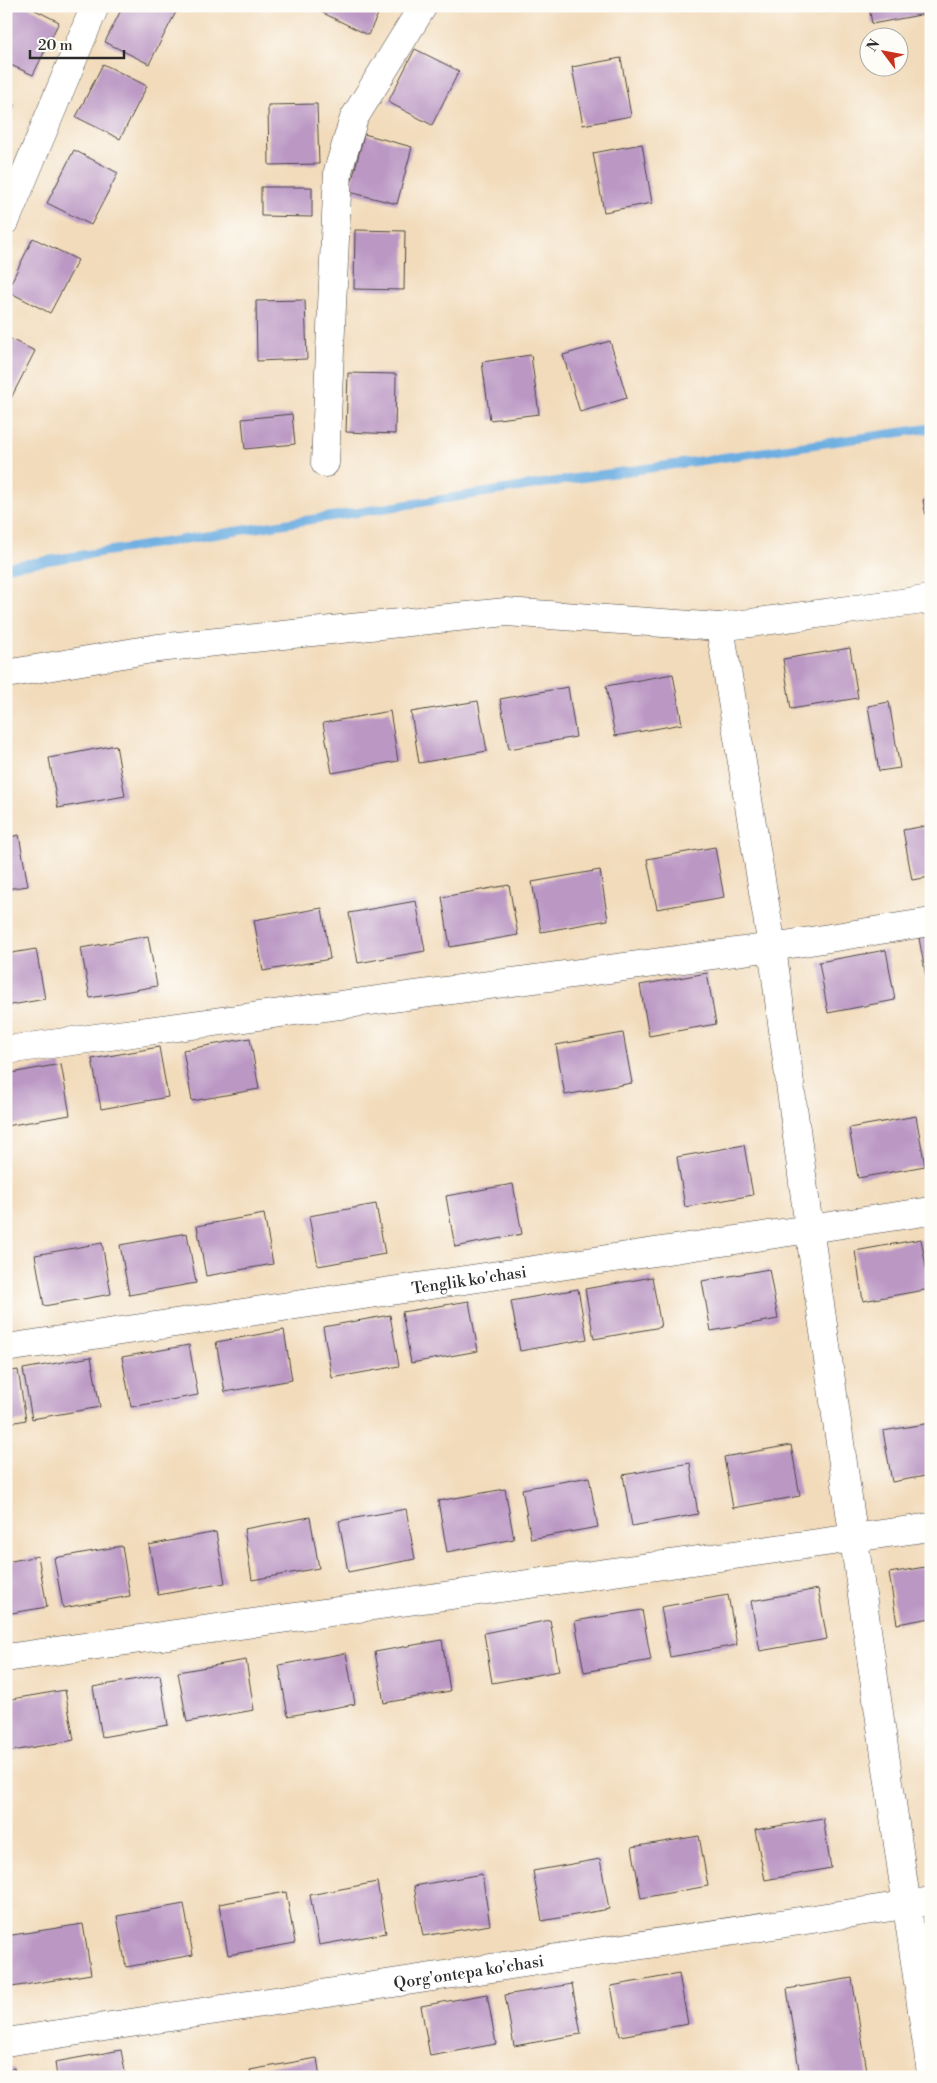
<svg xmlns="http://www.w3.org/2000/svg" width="937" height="2083" font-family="'Libre Bodoni',serif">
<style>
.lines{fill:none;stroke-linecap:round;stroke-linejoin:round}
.stream{stroke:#6daee1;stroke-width:9}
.building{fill:#bb98c4}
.minor-casing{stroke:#494541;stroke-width:29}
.minor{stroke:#fff;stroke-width:28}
.labels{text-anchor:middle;stroke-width:5;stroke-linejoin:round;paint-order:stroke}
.street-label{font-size:16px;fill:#2b2b2b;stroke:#fdfcf7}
</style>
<rect width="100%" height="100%" fill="#fdfcf7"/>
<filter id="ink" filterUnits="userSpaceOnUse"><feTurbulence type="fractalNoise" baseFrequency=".02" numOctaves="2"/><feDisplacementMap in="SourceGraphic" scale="10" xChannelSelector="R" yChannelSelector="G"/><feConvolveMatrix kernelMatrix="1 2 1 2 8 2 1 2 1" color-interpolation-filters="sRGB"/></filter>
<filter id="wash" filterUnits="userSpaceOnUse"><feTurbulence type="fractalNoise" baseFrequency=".0096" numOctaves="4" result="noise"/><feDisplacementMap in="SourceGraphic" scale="20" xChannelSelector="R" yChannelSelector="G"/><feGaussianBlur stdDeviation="1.12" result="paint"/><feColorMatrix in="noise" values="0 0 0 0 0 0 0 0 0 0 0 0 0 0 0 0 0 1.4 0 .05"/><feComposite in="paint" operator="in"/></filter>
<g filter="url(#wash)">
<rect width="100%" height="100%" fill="#f2dbbb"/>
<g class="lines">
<!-- stream -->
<path class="stream" d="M6 567 572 479 931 428"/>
</g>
<g id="blocks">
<!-- building -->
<g class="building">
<path d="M12 6H27L59 22 33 75 6 63V18Z"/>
<path d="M123 6H166L176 12 149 64 105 42Z"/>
<path d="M327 6H382L368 35 323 13Z"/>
<path d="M869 6H930L931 13 872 24Z"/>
<path d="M415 49 459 71 432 125 388 102Z"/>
<path d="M621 58 631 116 583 125 572 67Z"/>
<path d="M103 64 147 86 120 139 76 117Z"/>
<path d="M6 101 15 105 6 122Z"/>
<path d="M317 104 319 164 269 165 268 105Z"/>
<path d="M364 134 412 147 397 204 349 192Z"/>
<path d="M642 144 652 203 604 212 593 153Z"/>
<path d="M74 150 118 173 91 225 47 203Z"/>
<path d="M261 187H312V217L261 216Z"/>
<path d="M355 230 405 231 404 290 354 289Z"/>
<path d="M33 238 78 260 50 313 7 291Z"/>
<path d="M305 300 307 359 257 361 256 301Z"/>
<path d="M6 337 35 351 8 404 6 403Z"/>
<path d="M610 341 627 398 580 412 563 355Z"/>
<path d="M531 355 539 414 490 420 482 362Z"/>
<path d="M348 373 396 374 395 434 346 432Z"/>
<path d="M292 414 295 444 245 449 242 419Z"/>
<path d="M931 499V536L930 537 923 500Z"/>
<path d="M850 648 858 698 791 709 783 659Z"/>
<path d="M673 674 682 724 615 736 606 686Z"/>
<path d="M568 687 576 737 509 749 500 699Z"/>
<path d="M478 701 487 751 419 763 411 712Z"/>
<path d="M889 702 900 768 879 771 868 706Z"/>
<path d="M390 711 398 761 332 773 323 723Z"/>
<path d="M116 745 125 796 58 808 49 758Z"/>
<path d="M931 825V877L912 880 903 830Z"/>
<path d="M19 835 28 886 6 889V838Z"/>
<path d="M715 847 724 897 657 909 647 859Z"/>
<path d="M600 870 608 920 541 932 532 882Z"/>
<path d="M509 885 518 935 450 947 442 897Z"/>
<path d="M416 901 425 951 358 963 349 913Z"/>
<path d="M322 908 330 959 263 971 254 920Z"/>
<path d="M148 936 157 986 90 998 81 948Z"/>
<path d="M931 936V988H928L919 938Z"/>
<path d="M36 949 45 999 6 1006V954Z"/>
<path d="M886 950 895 1000 828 1013 819 962Z"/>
<path d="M707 973 716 1024 649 1036 640 985Z"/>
<path d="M623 1033 632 1083 565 1095 556 1045Z"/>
<path d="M250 1038 259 1089 192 1101 183 1050Z"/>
<path d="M159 1047 168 1097 101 1109 92 1059Z"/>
<path d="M61 1064 70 1115 6 1126V1074Z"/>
<path d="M916 1116 925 1166 858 1178 849 1128Z"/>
<path d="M744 1145 753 1195 685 1207 677 1157Z"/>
<path d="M513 1184 522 1234 455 1247 446 1196Z"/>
<path d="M376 1204 385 1254 318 1266 309 1216Z"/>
<path d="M264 1214 273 1264 206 1276 197 1226Z"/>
<path d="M187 1233 196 1283 129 1295 120 1245Z"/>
<path d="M921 1239 930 1289 863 1301 855 1251Z"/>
<path d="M102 1243 111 1294 44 1306 35 1255Z"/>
<path d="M769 1269 778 1319 711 1331 702 1281Z"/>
<path d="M652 1277 661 1327 594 1339 585 1289Z"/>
<path d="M578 1289 587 1339 520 1351 511 1301Z"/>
<path d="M469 1301 478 1351 411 1363 402 1312Z"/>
<path d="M390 1315 399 1366 332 1378 323 1327Z"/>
<path d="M284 1330 292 1380 225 1392 216 1342Z"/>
<path d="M189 1345 198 1395 131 1407 122 1357Z"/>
<path d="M91 1357 100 1407 32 1419 23 1369Z"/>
<path d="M18 1370 26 1420 6 1424V1372Z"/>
<path d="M931 1423V1475L892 1482 883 1431Z"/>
<path d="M791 1445 800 1496 733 1508 724 1457Z"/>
<path d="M690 1463 698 1514 632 1526 623 1475Z"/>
<path d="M589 1477 598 1527 531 1539 522 1489Z"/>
<path d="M505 1489 514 1539 447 1552 438 1501Z"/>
<path d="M406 1509 415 1559 348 1572 339 1521Z"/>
<path d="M310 1517 319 1568 252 1580 244 1529Z"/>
<path d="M216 1532 225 1583 158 1595 149 1545Z"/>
<path d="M122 1546 130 1596 63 1608 54 1558Z"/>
<path d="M38 1556 47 1607 6 1614V1562Z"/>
<path d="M931 1566V1618L897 1624 889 1573Z"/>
<path d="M818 1589 827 1639 760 1651 751 1601Z"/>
<path d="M728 1595 737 1645 670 1657 661 1607Z"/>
<path d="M642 1610 651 1660 584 1672 575 1621Z"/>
<path d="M550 1620 559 1671 492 1683 484 1633Z"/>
<path d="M442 1640 450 1691 384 1703 375 1652Z"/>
<path d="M346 1653 355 1704 288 1716 279 1665Z"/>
<path d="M246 1660 254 1710 187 1722 178 1672Z"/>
<path d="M160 1675 168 1725 102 1737 93 1687Z"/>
<path d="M65 1690 74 1740 7 1752 6 1700Z"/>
<path d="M823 1818 831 1868 765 1880 755 1830Z"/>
<path d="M699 1836 708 1886 641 1898 632 1847Z"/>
<path d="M600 1859 609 1909 542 1921 533 1871Z"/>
<path d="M482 1874 490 1925 423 1936 414 1886Z"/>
<path d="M377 1882 386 1933 319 1945 310 1895Z"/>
<path d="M286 1892 295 1943 228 1955 219 1904Z"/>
<path d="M184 1904 193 1955 126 1967 117 1916Z"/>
<path d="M83 1924 91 1974 6 1988V1936Z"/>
<path d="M679 1974 688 2024 620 2036 611 1986Z"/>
<path d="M852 1978 868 2077H800L787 1989Z"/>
<path d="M572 1984 581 2034 514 2046 505 1995Z"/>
<path d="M487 1994 496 2044 430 2056 421 2006Z"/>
<path d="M121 2050 126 2077H57L55 2062Z"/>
<path d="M317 2058 320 2077H251L250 2070Z"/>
<path d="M14 2068 16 2077H6V2070Z"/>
</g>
</g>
</g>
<g filter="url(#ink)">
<use href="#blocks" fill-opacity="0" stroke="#494541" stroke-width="1"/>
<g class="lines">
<defs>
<g id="minor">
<path d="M6 220 95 6"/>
<path d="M325 463 338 171 354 118 423 6"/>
<path d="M720 627 772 947 809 1228 931 2073"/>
<path d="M6 674 158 648 506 612 720 627 931 599"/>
<path d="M6 1050 772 947 931 922"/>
<path id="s1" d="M6 1348 931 1211"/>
<path d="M6 1658 931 1527"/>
<path id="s2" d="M6 2042 931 1901"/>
</g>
</defs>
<!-- minor casing -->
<use href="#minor" class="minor-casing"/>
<!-- minor -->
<use href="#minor" class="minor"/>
</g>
</g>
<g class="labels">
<!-- street labels -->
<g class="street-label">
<text dy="6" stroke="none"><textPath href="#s1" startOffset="468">Tenglik ko'chasi</textPath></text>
<text dy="6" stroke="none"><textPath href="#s2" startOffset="468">Qorg'ontepa ko'chasi</textPath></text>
</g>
</g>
<!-- margin -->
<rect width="937" height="2083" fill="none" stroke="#fdfcf7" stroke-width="25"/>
<!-- north arrow -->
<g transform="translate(884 52) rotate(302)"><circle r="24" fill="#fdfcf7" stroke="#a9a8a5"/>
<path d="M0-4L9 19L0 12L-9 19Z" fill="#c8321e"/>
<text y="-8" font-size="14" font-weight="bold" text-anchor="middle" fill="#2b2b2b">N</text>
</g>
<!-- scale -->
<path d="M30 50v8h94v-8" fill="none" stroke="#2b2b2b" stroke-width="2.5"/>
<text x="38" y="50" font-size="15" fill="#2b2b2b" stroke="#fdfcf7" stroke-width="4" paint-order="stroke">20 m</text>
</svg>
